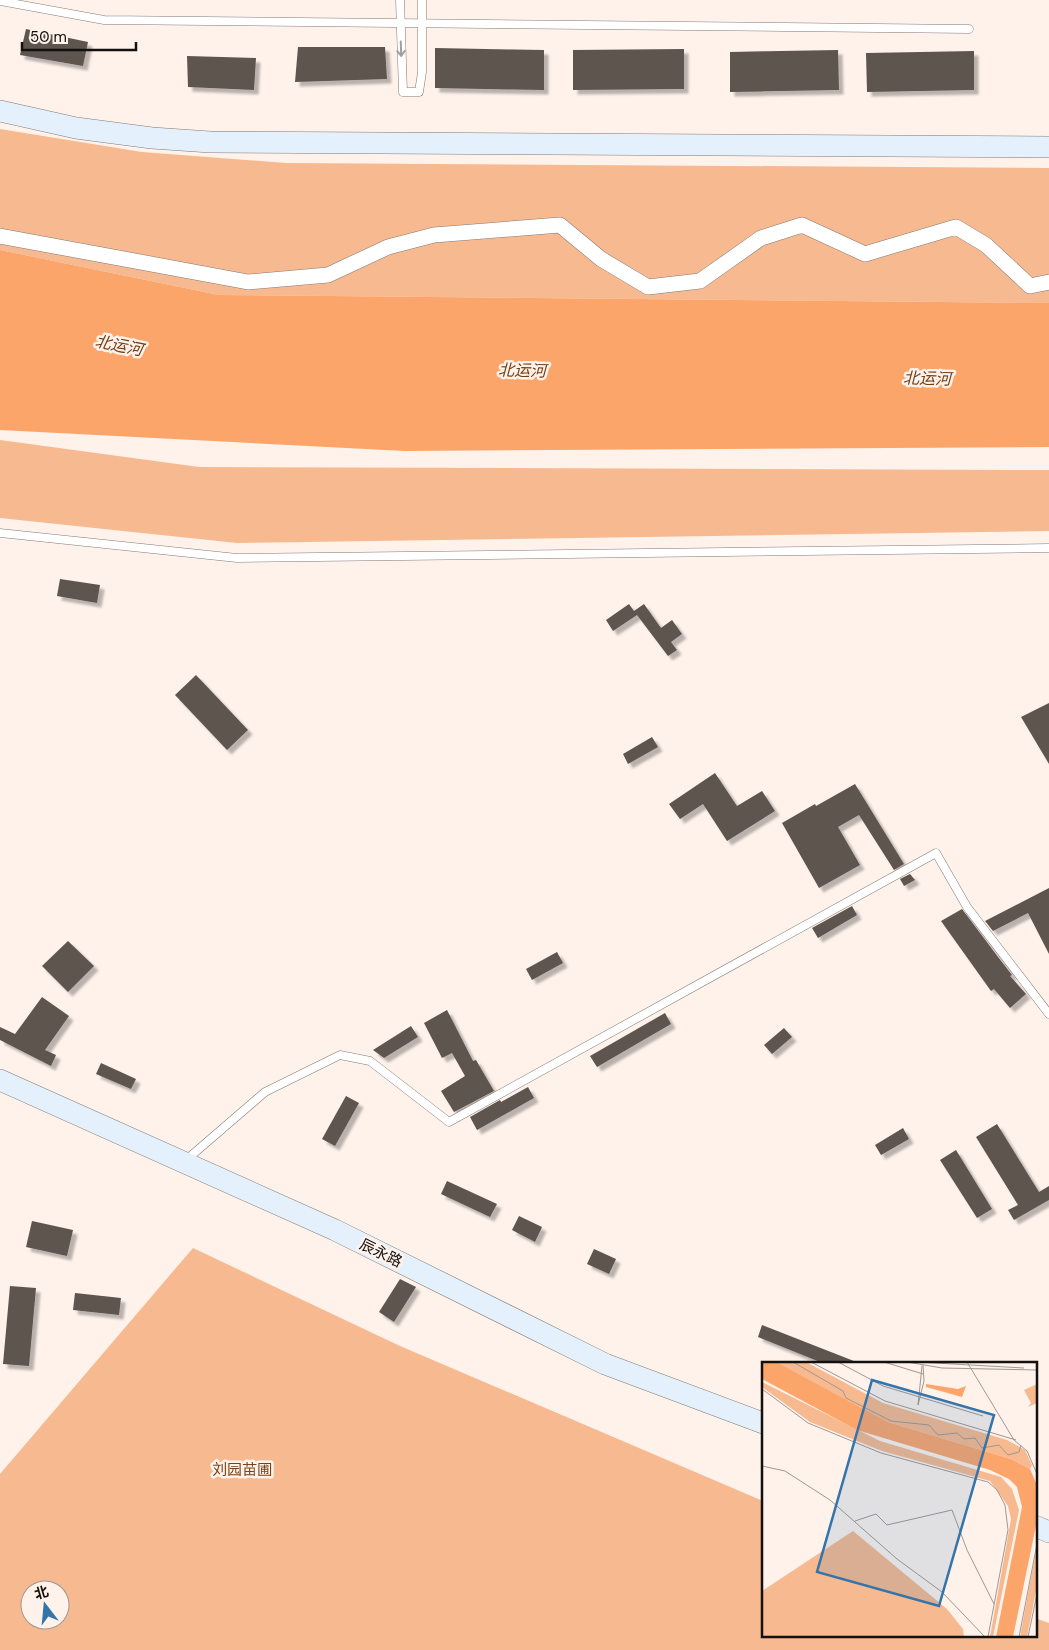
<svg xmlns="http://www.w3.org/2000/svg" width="1049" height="1650" font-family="'DM Sans','Noto Sans SC',sans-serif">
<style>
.green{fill:#f7b990;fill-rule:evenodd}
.water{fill:#fca56b}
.building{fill:#5e544f;filter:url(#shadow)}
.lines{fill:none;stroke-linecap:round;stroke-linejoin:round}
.lane-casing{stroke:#847a74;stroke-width:9}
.street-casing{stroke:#847a74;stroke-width:16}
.secondary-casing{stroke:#847a74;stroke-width:22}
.lane{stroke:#fff;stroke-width:8}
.street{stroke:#fff;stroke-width:15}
.secondary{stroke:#e4f0fb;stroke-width:21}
.oneway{stroke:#a19f9e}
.labels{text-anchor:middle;stroke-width:5;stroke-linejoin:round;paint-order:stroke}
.street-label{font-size:15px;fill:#13100d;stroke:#fef2eb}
.park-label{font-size:15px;fill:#7b4319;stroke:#fef2eb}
.water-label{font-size:16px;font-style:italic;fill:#743d12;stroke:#fef2eb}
.inset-road{fill:none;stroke:#a09892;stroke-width:1}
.view{fill:#3374aa;fill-opacity:0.15;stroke:#3374aa;stroke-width:2.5}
.inset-edge{fill:none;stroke:#13100d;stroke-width:2.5}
</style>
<defs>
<filter id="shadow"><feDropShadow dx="4.5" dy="4.5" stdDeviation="1" flood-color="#0004"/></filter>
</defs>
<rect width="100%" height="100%" fill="#fef2eb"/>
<!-- green -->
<g class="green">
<path d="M0 129 142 152 286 163 1049 168V303L219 295 0 250Z"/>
<path d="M0 440 199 467 1049 470V531L237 543 0 518Z"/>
<path d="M193 1248 400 1346 763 1501V1636H1035V1618L1049 1623V1650H0V1474ZM30 1590H60V1620H30Z"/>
</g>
<!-- water -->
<path class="water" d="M0 250 219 295 1049 303V447L405 451 0 430Z"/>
<!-- building -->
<g class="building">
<path d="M26 29 88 42 83 66 20 55Z"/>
<path d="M298 47H385L387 79 295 82Z"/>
<path d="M435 48 544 50V90L435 88Z"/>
<path d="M684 49V89L573 90V50Z"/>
<path d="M838 50 839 90 730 92V52Z"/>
<path d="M974 51V90L867 92 866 53Z"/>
<path d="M187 56 256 58 254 90 188 87Z"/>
<path d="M60 579 100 585 97 603 57 596Z"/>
<path d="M629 604 634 611 644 604 661 628 672 620 682 634 671 642 677 650 668 656 637 615 613 631 606 620Z"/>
<path d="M196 675 248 730 227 750 175 695Z"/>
<path d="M1049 703V764L1021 717Z"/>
<path d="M652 737 658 747 628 764 623 754Z"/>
<path d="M715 773 737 806 762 791 775 811 727 841 703 804 680 819 669 804Z"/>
<path d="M855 784 904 864 894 870 859 815 838 827 860 865 819 888 782 823 815 804 816 806Z"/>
<path d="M910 874 915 880 904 886 900 879Z"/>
<path d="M1049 888V954L1028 913 993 931 985 921Z"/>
<path d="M852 906 857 915 818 938 812 928Z"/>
<path d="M962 909 998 957 1012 975 1010 976 1026 994 1010 1008 994 989 991 991 941 921Z"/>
<path d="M68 941 94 966 68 992 42 966Z"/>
<path d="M557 952 563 963 532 980 526 969Z"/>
<path d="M42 997 69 1016 45 1050 56 1055 51 1066 0 1040V1027L15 1034Z"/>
<path d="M447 1010 473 1061 476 1060 494 1091 454 1112 441 1091 465 1076 452 1053 442 1058 424 1023Z"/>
<path d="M665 1013 671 1024 597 1067 590 1056Z"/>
<path d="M411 1026 418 1037 384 1058 373 1050Z"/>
<path d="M784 1028 792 1037 772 1054 764 1045Z"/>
<path d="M101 1063 136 1079 131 1089 96 1074Z"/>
<path d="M528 1087 534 1098 477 1130 470 1117 500 1100 501 1102Z"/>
<path d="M346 1096 359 1103 335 1146 322 1139Z"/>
<path d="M997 1124 1039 1192 1049 1186V1200L1014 1220 1008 1210 1018 1205 976 1137Z"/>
<path d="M903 1128 909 1139 881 1155 875 1145Z"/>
<path d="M956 1150 992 1209 977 1218 940 1160Z"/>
<path d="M447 1181 497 1204 490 1217 441 1194Z"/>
<path d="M519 1216 542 1227 535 1242 512 1230Z"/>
<path d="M32 1221 73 1230 67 1256 26 1247Z"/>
<path d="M594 1249 616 1259 609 1274 587 1264Z"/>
<path d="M400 1279 416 1287 394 1322 379 1312Z"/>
<path d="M10 1286 36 1288 29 1366 3 1364Z"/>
<path d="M75 1293 121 1298 119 1315 73 1310Z"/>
<path d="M762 1325 859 1363V1364H825L758 1337Z"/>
</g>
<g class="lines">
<defs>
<g id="lane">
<path d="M400 0 403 92H419L422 72V0"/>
<path d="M0 1 104 20 969 29"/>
<path d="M0 533 237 558 1049 548"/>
<path d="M185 1161 265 1092 340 1055 370 1061 449 1122 936 853 967 907 1049 1014"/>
</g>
<path id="street" d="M0 236 248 282 328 275 388 247 434 235 560 225 601 259 648 287 700 281 761 238 802 225 865 254 956 227 986 245 1030 286 1049 282"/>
<g id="secondary">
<path d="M0 111 76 128 152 138 210 142 1049 147"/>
<path d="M0 1080 335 1230 605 1364 763 1423"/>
<path d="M1035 1526 1049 1532"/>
</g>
</defs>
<!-- lane casing -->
<use href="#lane" class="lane-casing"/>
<!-- street casing -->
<use href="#street" class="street-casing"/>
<!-- secondary casing -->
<use href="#secondary" class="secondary-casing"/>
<!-- lane -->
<use href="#lane" class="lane"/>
<!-- street -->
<use href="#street" class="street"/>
<!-- secondary -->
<use href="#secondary" class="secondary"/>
</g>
<!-- one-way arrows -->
<defs><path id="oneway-shaft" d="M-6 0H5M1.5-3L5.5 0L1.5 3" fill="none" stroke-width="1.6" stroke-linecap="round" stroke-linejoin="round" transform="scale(1.25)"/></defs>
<use class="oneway" href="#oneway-shaft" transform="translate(401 49) rotate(88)"/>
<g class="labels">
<!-- street labels -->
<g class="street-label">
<text transform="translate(381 1253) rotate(26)" y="5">辰永路</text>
</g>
<!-- park labels -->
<g class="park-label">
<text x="242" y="1475">刘园苗圃</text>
</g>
<!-- water labels -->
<g class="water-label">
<text transform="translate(119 345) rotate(11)" y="6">北运河</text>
<text transform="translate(522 370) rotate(1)" y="6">北运河</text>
<text transform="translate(927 378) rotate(1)" y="6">北运河</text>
</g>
</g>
<!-- overview -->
<g transform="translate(762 1362)">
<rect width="275" height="275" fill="#fef2eb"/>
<path d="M13 0H44L121 41 245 78 263 88 270 103 268 107 249 97 126 60ZM0 20 118 79 239 115 250 127 257 148 231 275H228L249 157 246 144 228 119 120 89 48 60 0 25ZM275 22V41L266 45 269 41 262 28ZM91 169 185 247 201 267 202 275H0V229ZM275 184V224L265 275H258Z" fill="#f7b990"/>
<path d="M0 0H14L126 60 249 97 268 107 275 123V159L251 275H234L260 145 255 125 247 117 228 108 95 68 0 17ZM164 22 196 27 204 24 200 35 164 25Z" fill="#fca56b"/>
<path class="inset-road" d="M31 0 81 29 84 36 129 59 167 63 176 73 195 71 202 77 213 76 220 86 237 83 246 93 257 90 259 83M49 0 123 39 254 78M76 0 121 24 221 54M122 0 161 12M145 0 180 6 275 8M155 0 262 6M205 0 252 78 265 89 275 112M160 4 156 43 162 19 161 3M0 27 46 61 119 91 226 120 235 128 243 143 246 168 226 275M0 104 23 109 68 138 135 197 180 230 223 275M93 159 114 152 125 163 190 148 205 188 232 242M257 275 275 182M266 275 275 232"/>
<path class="view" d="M110 18 232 53 177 244 55 210Z"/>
<rect width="275" height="275" class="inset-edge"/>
</g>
<!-- north arrow -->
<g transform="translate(45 1605) rotate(344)"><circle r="24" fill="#fef2eb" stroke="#a09892"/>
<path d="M0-4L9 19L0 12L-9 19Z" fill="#3374aa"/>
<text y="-8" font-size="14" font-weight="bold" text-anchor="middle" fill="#13100d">北</text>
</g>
<!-- scale -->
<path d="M22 42v8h114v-8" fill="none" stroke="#13100d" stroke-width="2.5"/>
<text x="30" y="42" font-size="15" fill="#13100d" stroke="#fef2eb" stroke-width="4" paint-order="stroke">50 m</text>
</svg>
